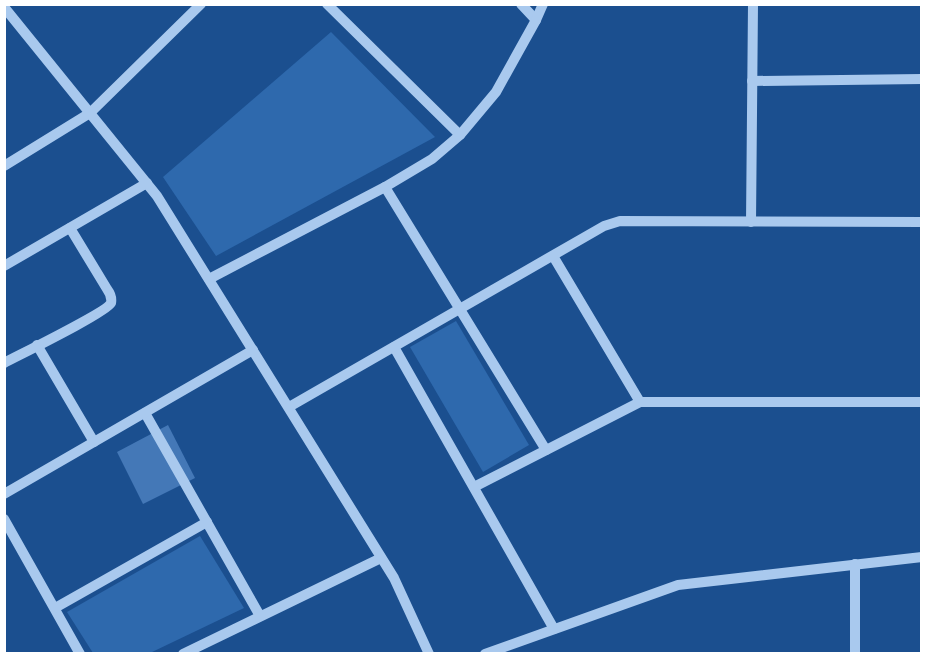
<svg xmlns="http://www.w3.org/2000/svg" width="926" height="658" font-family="Barlow,sans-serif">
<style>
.green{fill:#2e69ad}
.building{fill:#4478b7}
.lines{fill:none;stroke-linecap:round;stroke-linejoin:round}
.minor{stroke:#a9c9ee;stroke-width:10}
</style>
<rect width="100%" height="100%" fill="#1b4f8f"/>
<!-- green -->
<g class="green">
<path d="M331 32 435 137 216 256 163 177Z"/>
<path d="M456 321 529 445 483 472 410 347Z"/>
<path d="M200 536 244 608 150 653H93L67 612Z"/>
</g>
<!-- building -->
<path class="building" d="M168 425 195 478 143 504 117 452Z"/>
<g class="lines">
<!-- minor -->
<g class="minor">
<path d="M327 4 460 135"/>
<path d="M521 4 536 20"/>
<path d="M4 7 157 196 394 578 429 654"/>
<path d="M752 81 922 79"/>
<path d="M4 166 90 113 201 4"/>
<path d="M385 187 546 450"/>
<path d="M751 222 753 4"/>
<path d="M553 256 640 402"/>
<path d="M4 266 147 183"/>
<path d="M209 279 385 187 432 159 460 135 496 92 536 20 543 4"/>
<path d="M37 345 94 442"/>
<path d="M394 347 554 629"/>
<path d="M4 363C19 355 107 312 111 303 112 298 110 293 107 289L70 228"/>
<path d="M289 407 604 226 620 221 922 222"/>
<path d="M145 413 260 616"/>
<path d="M474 487 640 402H922"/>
<path d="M4 494 253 350"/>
<path d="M4 519 80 654"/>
<path d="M55 608 207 522"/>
<path d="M183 654 381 558"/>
<path d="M485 654 678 585 922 557"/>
<path d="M855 654V564"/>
</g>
</g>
<!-- border -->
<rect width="926" height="658" fill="none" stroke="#ffffff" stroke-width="12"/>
</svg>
